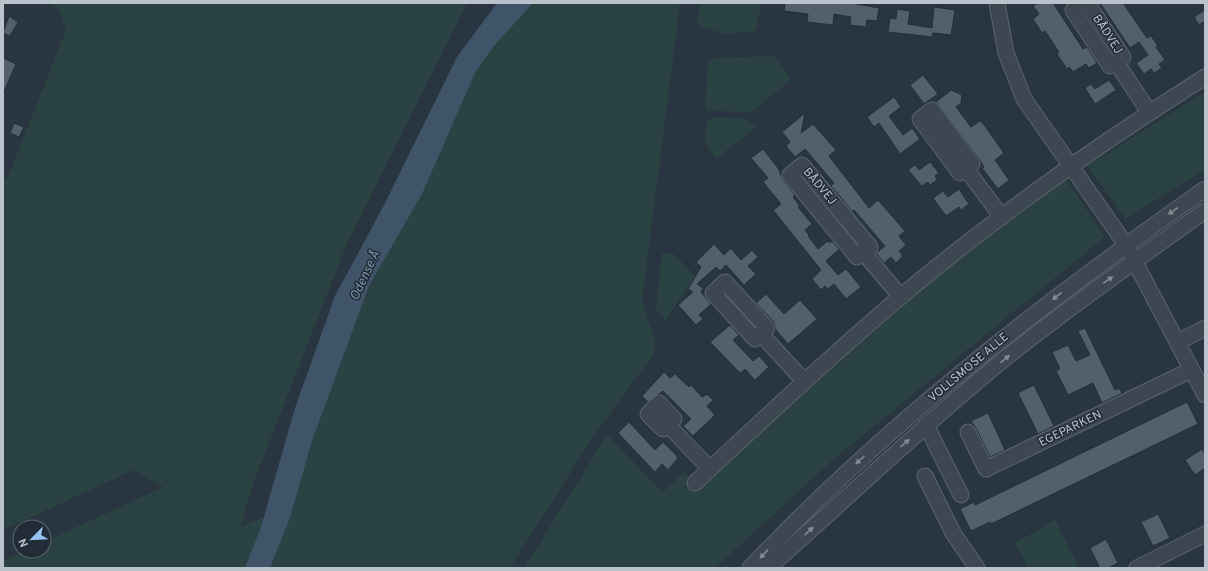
<svg xmlns="http://www.w3.org/2000/svg" width="1208" height="571" font-family="Overpass,sans-serif">
<style>
.green{fill:#2b4242}
.water{fill:#405469}
.building{fill:#52606c;stroke:#232e38}
.lines{fill:none;stroke-linecap:round;stroke-linejoin:round}
.minor-casing{stroke:#5b656e;stroke-width:17}
.minor{stroke:#3d4751;stroke-width:15}
.oneway{fill:#828b94}
.labels{text-anchor:middle;stroke-width:3;stroke-linejoin:round;paint-order:stroke}
.street-label{font-size:12px;fill:#bac2cb;stroke:#212c37}
.water-label{font-size:13px;font-style:italic;fill:#7d95ab;stroke:#212c37}
</style>
<rect width="100%" height="100%" fill="#293541"/>
<!-- green -->
<g class="green">
<path d="M49 3H467L346 246 256 476 240 527 264 517 255 546 245 568H3V561L24 551H44V542L163 487 134 470 3 530V179L8 177 66 30 60 10Z"/>
<path d="M533 3H680L642 302 655 342 653 355 593 437 510 568H270L290 518 312 441 369 286 422 194 475 73 493 47Z"/>
<path d="M701 3H762L755 31 727 34 700 27 697 21Z"/>
<path d="M774 56 791 80 752 112 708 111 705 107 708 61 714 58Z"/>
<path d="M1205 92V169L1126 219 1087 166Z"/>
<path d="M713 117 742 118 756 127 717 158C702 141 704 142 708 120Z"/>
<path d="M1066 179 1105 237 833 460 715 568H524L607 435 663 492 684 472 698 488 928 284Z"/>
<path d="M662 253 674 254 696 277 665 320 656 310Z"/>
<path d="M1055 520 1079 568H1028L1015 543Z"/>
</g>
<!-- water -->
<path class="water" d="M497 3H533L493 47 475 73 422 194 369 286 312 441 290 518 270 568H245L261 527 295 408 335 296 384 205 457 57Z"/>
<!-- building -->
<g class="building">
<path d="M785 3H851L879 8 877 21 867 20 866 27 850 25 851 17 834 14 833 25 807 22 808 14 784 11Z"/>
<path d="M1038 3H1053L1083 49 1087 47 1097 63 1089 68 1086 64 1073 72 1069 67 1067 69 1057 54 1059 52 1045 31 1042 33 1033 19 1039 14 1033 6Z"/>
<path d="M1100 3H1123L1147 38 1151 36 1158 46 1156 47 1165 60 1159 64 1162 68 1154 73 1151 69 1144 74 1136 63 1148 55 1139 42 1130 48Z"/>
<path d="M934 7 955 10 951 35 933 33 932 37 888 32 890 18 896 19 897 9 910 11 908 24 932 28Z"/>
<path d="M1205 10V21L1199 25 1194 17Z"/>
<path d="M9 16 18 22 10 36 3 33Z"/>
<path d="M3 58 16 64 3 94Z"/>
<path d="M923 75 938 94 924 104 910 85Z"/>
<path d="M1109 80 1116 90 1095 104 1085 88 1091 84 1095 89Z"/>
<path d="M951 90 962 95 961 103 956 107 971 127 980 121 982 122 1004 153 995 160 1009 180 998 189 982 168 984 167 979 159 936 102Z"/>
<path d="M894 97 901 107 889 116 903 135 912 128 920 139 900 154 879 123 874 127 867 117Z"/>
<path d="M805 113 801 133 813 124 836 150 829 156 869 208 878 200 905 231 899 236 906 245 899 251 903 256 896 263 891 257 884 263 876 253 885 246 854 210 852 212 839 195 831 186 834 183 805 149 795 157 786 146 790 142 782 132Z"/>
<path d="M14 123 24 127 19 137 10 133Z"/>
<path d="M763 149 778 168 783 180 795 195 793 197 800 206 798 207 812 224 805 230 809 235 808 236 818 249 828 241 830 243 832 241 839 249 826 261 838 275 846 269 861 287 846 299 834 284 828 289 825 286 821 290 812 279 821 270 773 210 781 204 763 182 768 178 751 158Z"/>
<path d="M930 162 939 173 935 176 937 180 930 185 928 182 922 186 908 170 915 165 919 170Z"/>
<path d="M959 189 969 204 961 210 959 207 946 216 933 198 943 191 948 197Z"/>
<path d="M714 244 724 255 731 248 741 260 752 250 758 257 748 266 756 274 744 285 726 265 720 271 716 267 697 284 703 288 701 292 711 304 699 315 703 319 696 325 678 305 693 292 688 289 701 267 696 262Z"/>
<path d="M766 294 784 314 800 300 817 319 788 344 776 330 774 322 756 303Z"/>
<path d="M730 325 739 335 733 340 753 361 759 356 769 367 755 380 745 369 741 373 738 371 710 342Z"/>
<path d="M1085 328 1115 390 1119 388 1122 393 1102 403 1093 383 1068 395 1056 371 1060 369 1052 352 1068 345 1076 361 1090 355 1078 331Z"/>
<path d="M664 372 670 378 675 374 689 387 691 385 702 397 707 394 713 400 707 406 715 415 693 436 683 426 691 419 663 391 648 402 642 396Z"/>
<path d="M1034 385 1054 426 1038 434 1018 393Z"/>
<path d="M1187 402 1198 424 991 524 990 522 971 531 960 509 974 502 975 505Z"/>
<path d="M988 413 1005 450 990 457 976 428 971 421Z"/>
<path d="M629 422 655 450 663 442 674 453 678 458 668 470 662 464 655 472 618 433Z"/>
<path d="M1202 449 1205 454V468L1195 475 1185 460Z"/>
<path d="M1158 514 1170 538 1153 546 1141 522Z"/>
<path d="M1106 539 1118 563 1108 568H1100L1090 548Z"/>
</g>
<g class="lines">
<defs>
<g id="minor">
<path d="M997 3 1006 53 1024 99 1126 245 1205 395"/>
<path d="M1084 3 1073 10 1110 66 1123 57 1087 3"/>
<path d="M1116 62 1149 112"/>
<path d="M966 169 972 164 932 110 920 119 960 173 966 169 1002 217"/>
<path d="M863 252 870 247 802 165 790 175 857 257 863 252 901 297"/>
<path d="M761 334 767 328 725 282 713 293 755 339 761 334 804 381"/>
<path d="M1178 342 1205 328"/>
<path d="M668 425 674 419 659 403 648 414 663 429 668 425 710 469"/>
<path d="M926 425 961 495"/>
<path d="M968 432 986 469 1191 370"/>
<path d="M925 476 953 533 977 568"/>
<path d="M695 483C762 420 829 358 899 298 995 217 1099 144 1205 77"/>
<path d="M750 568C886 424 1043 303 1205 189"/>
<path d="M768 568C849 497 925 423 1008 356 1072 305 1139 258 1205 211"/>
<path d="M1137 568 1205 534"/>
</g>
</defs>
<!-- minor casing -->
<use href="#minor" class="minor-casing"/>
<!-- minor -->
<use href="#minor" class="minor"/>
</g>
<!-- one-way arrows -->
<defs><path id="oneway-solid" d="M-6-.8H1V-3.2L6.5 0L1 3.2V.8H-6Z"/></defs>
<g class="oneway">
<use href="#oneway-solid" transform="translate(1173 211) rotate(145)"/>
<use href="#oneway-solid" transform="translate(1108 280) rotate(-35)"/>
<use href="#oneway-solid" transform="translate(1057 296) rotate(142)"/>
<use href="#oneway-solid" transform="translate(1005 359) rotate(-40)"/>
<use href="#oneway-solid" transform="translate(905 443) rotate(-42)"/>
<use href="#oneway-solid" transform="translate(860 460) rotate(138)"/>
<use href="#oneway-solid" transform="translate(809 531) rotate(-43)"/>
<use href="#oneway-solid" transform="translate(764 554) rotate(133)"/>
</g>
<g class="labels">
<!-- street labels -->
<g class="street-label">
<text transform="translate(1108 34) rotate(57)" y="4">BÅDVEJ</text>
<text transform="translate(820 186) rotate(50)" y="4">BÅDVEJ</text>
<text transform="translate(968 367) rotate(-40)" y="4">VOLLSMOSE ALLE</text>
<text transform="translate(1070 428) rotate(-26)" y="4">EGEPARKEN</text>
</g>
<!-- water labels -->
<g class="water-label">
<text transform="translate(364 275) rotate(-65)" y="5">Odense Å</text>
</g>
</g>
<!-- border -->
<rect width="1208" height="571" fill="none" stroke="#bac2cb" stroke-width="8"/>
<!-- north arrow -->
<g transform="translate(32 539) rotate(246)"><circle r="19" fill="#212c37" stroke="#5e6872"/>
<path d="M0-3L7 15L0 10L-7 15Z" fill="#98c3f2"/>
<text y="-6" font-size="11" font-weight="bold" text-anchor="middle" fill="#bac2cb">N</text>
</g>
</svg>
